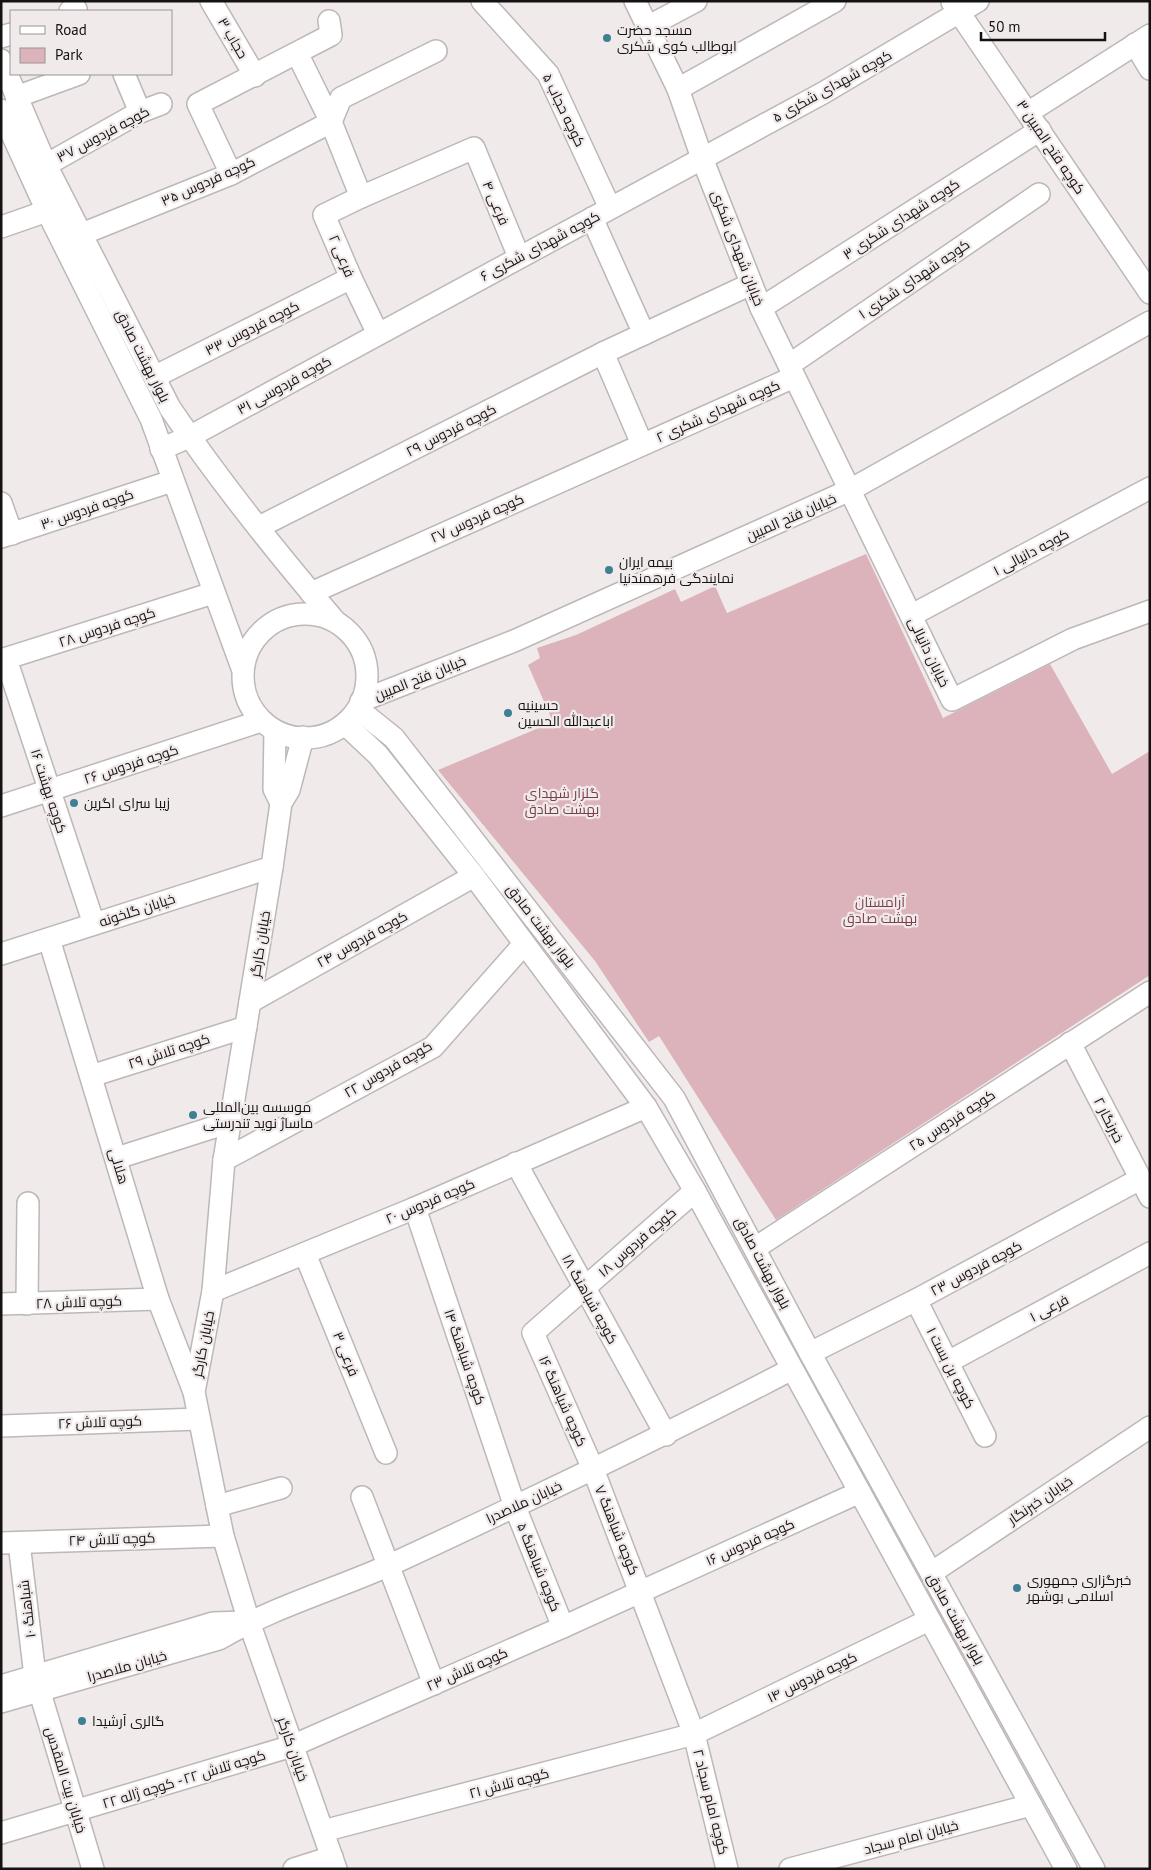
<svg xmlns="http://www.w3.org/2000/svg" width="1151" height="1870" font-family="'PT Sans',Cairo,sans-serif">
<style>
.green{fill:#dcb3ba}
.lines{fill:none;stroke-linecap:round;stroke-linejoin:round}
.minor-casing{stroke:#bdb7b8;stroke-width:24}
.minor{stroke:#fff;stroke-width:21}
.poi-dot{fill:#3e8091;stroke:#f1eaeb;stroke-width:2}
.labels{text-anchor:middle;stroke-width:4.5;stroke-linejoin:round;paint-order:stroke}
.poi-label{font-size:14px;fill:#141212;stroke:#f1eaeb;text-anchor:start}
.street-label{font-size:14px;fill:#141212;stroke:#f1eaeb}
.park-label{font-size:14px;fill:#7a3e4b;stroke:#f1eaeb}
</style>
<rect width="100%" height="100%" fill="#f1eaeb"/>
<!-- green -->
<path class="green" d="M866 554 943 718 1050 664 1112 774 1150 751V975L776 1220 659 1036 649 1042 595 961 438 770 553 722 528 665 540 658 537 648 576 635 675 589 681 602 715 586 727 613Z"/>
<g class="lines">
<defs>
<g id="minor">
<path d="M211 1 255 76"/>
<path d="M482 1 548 74 610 208"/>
<path d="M635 1 678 89 702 158 761 308 952 700 1073 639 1150 611"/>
<path d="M952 2 1150 293"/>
<path d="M70 11 76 9"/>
<path d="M649 26 696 1"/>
<path d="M1 37 11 34"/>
<path d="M1135 44 1150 69"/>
<path d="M297 53 331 122 361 197"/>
<path d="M1 60 46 165 170 408C220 482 277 553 335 621"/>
<path d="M124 74 140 112"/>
<path d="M678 89 835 1"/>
<path d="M16 97 79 74"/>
<path d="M1 110 47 211 151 419 242 668"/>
<path d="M1029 112 1150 35"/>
<path d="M331 122 341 98 436 51"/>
<path d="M46 165 140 112 161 104"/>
<path d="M231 174 198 104 331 35 329 21"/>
<path d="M592 218 644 334"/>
<path d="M1 227 47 211"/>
<path d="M82 234 231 174 331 122"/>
<path d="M761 308 1040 130"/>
<path d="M378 334 351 278 324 215 361 197 474 148 519 257"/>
<path d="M603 353 642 444"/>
<path d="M789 365 1039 194"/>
<path d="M155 379 164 372 351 278"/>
<path d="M161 449 189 437 823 93 978 1"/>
<path d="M1 503 12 534"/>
<path d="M259 527 603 353 751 284"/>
<path d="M1 537 172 481"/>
<path d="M311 593 794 377"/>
<circle cx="305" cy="676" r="62"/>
<path d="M912 615 1150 488"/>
<path d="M6 659 94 924"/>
<path d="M1 660 213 593"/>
<path d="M361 701 514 641 850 490 1150 322"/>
<path d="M358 709 394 738 674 1098 810 1353 1094 1869"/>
<path d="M345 724 378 755 474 876 646 1107 695 1191 1066 1869"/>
<path d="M275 731 274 789 281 803"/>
<path d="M303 737 289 790 281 803 272 867 224 1160 213 1291 194 1392 223 1536 249 1622 336 1869"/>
<path d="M1 806 261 721"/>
<path d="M49 939 158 1299 194 1392"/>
<path d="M1 954 272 867"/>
<path d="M250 1002 474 876"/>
<path d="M1070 1043 1150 1197"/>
<path d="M91 1076 246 1027"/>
<path d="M117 1158 230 1122"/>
<path d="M224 1160 433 1047 524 944"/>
<path d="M516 1163 666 1435"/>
<path d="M695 1191 533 1333 593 1469 694 1734 727 1869"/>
<path d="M415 1208 515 1507 563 1627"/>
<path d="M755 1248 1150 992"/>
<path d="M305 1254 386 1453"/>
<path d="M213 1291 415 1208 646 1107"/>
<path d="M916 1300 985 1436"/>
<path d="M1 1304 158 1299"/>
<path d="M27 1304 28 1203"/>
<path d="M810 1353 916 1300 1140 1179"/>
<path d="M948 1362 1150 1253"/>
<path d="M1 1426 199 1419"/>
<path d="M362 1497 434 1684"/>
<path d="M217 1506 281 1488"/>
<path d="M1 1543 223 1536"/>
<path d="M19 1543 35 1676 93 1869"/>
<path d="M931 1573 1150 1427"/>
<path d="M1 1686 213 1623 246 1622"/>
<path d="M1 1702 219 1639C273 1607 334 1590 392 1564 526 1502 660 1438 792 1369"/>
<path d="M323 1831 694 1734 929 1620"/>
<path d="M1 1833 292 1746 563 1627 860 1492"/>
<path d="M294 1869 332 1857"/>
<path d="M790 1869 1031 1805"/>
</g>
</defs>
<!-- minor casing -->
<use href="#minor" class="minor-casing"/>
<!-- minor -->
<use href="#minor" class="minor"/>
</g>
<!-- markers -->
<g class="poi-dot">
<circle cx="607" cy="38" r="5"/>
<circle cx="609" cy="570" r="5"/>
<circle cx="508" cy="713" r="5"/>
<circle cx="74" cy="803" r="5"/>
<circle cx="193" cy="1115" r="5"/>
<circle cx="1017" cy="1588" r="5"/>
<circle cx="82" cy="1721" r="5"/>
</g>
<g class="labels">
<!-- poi labels -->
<g class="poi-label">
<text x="617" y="35">مسجد حضرت<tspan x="617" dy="16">ابوطالب کوی شکری</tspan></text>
<text x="619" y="567">بیمه ایران<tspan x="619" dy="16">نمایندگی فرهمندنیا</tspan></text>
<text x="518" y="710">حسینیه<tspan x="518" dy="16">اباعبدالله الحسین</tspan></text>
<text x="84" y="808">زیبا سرای اگرین</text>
<text x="203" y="1112">موسسه بین‌المللی<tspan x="203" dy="16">ماساژ نوید تندرستی</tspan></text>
<text x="1027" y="1585">خبرگزاری جمهوری<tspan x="1027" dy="16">اسلامی بوشهر</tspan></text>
<text x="92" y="1726">گالری آرشیدا</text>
</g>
<!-- street labels -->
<g class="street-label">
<text transform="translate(233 38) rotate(60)" y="5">حجاب ۳</text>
<text transform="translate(832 86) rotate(-29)" y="5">کوچه شهدای شکری ۵</text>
<text transform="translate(564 110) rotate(64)" y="5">کوچه حجاب ۵</text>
<text transform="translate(103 134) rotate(-28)" y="5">کوچه فردوس ۳۷</text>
<text transform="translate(1051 147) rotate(56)" y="5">کوچه فتح المبین ۳</text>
<text transform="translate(208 181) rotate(-24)" y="5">کوچه فردوس ۳۵</text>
<text transform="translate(496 203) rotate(67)" y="5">فرعی ۴</text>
<text transform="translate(901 219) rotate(-33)" y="5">کوچه شهدای شکری ۳</text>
<text transform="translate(540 246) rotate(-28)" y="5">کوچه شهدای شکری ۶</text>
<text transform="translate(738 248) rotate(69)" y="5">خیابان شهدای شکری</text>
<text transform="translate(342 256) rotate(67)" y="5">فرعی ۲</text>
<text transform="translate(914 279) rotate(-34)" y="5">کوچه شهدای شکری ۱</text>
<text transform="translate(252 328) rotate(-27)" y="5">کوچه فردوس ۳۳</text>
<text transform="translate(143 356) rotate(63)" y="5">بلوار بهشت صادق</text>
<text transform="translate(284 385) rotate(-29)" y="5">کوچه فردوسی ۳۱</text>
<text transform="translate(718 411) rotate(-24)" y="5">کوچه شهدای شکری ۲</text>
<text transform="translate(451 430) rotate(-27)" y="5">کوچه فردوس ۲۹</text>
<text transform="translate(87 509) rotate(-19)" y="5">کوچه فردوس ۳۰</text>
<text transform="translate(791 517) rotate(-24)" y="5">خیابان فتح المبین</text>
<text transform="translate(477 518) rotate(-24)" y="5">کوچه فردوس ۲۷</text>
<text transform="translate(1031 552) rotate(-28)" y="5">کوچه دانیالی ۱</text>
<text transform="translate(107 627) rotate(-18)" y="5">کوچه فردوس ۲۸</text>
<text transform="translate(929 652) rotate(64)" y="5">خیابان دانیالی</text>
<text transform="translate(420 678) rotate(-22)" y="5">خیابان فتح المبین</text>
<text transform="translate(131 764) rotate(-18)" y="5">کوچه فردوس ۲۶</text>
<text transform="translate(49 791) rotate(72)" y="5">کوچه بهشت ۱۶</text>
<text transform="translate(137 910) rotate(-18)" y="5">خیابان گلخونه</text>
<text transform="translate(541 926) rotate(52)" y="5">بلوار بهشت صادق</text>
<text transform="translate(362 939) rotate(-29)" y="5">کوچه فردوس ۲۴</text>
<text transform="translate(260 944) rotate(-81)" y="5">خیابان کارگر</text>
<text transform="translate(169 1051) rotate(-18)" y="5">کوچه تلاش ۲۹</text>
<text transform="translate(388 1069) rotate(-30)" y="5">کوچه فردوس ۲۲</text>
<text transform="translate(952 1120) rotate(-33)" y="5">کوچه فردوس ۲۵</text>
<text transform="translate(1109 1120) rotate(63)" y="5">خبرنگار ۲</text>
<text transform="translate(119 1166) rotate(73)" y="5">هلالی</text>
<text transform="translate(430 1201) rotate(-23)" y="5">کوچه فردوس ۲۰</text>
<text transform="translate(637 1242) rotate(-41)" y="5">کوچه فردوس ۱۸</text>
<text transform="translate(763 1263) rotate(62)" y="5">بلوار بهشت صادق</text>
<text transform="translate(976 1268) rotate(-28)" y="5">کوچه فردوس ۲۳</text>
<text transform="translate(590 1299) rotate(61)" y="5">کوچه شباهنگ ۱۸</text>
<text transform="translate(79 1302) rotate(-2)" y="5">کوچه تلاش ۲۸</text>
<text transform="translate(1049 1308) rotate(-28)" y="5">فرعی ۱</text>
<text transform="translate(203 1344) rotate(-79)" y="5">خیابان کارگر</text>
<text transform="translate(346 1354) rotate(68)" y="5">فرعی ۳</text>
<text transform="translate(465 1357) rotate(71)" y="5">کوچه شباهنگ ۱۴</text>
<text transform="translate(951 1368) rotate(63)" y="5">کوچه بن بست ۱</text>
<text transform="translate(563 1401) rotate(66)" y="5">کوچه شباهنگ ۱۶</text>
<text transform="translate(100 1422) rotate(-2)" y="5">کوچه تلاش ۲۶</text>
<text transform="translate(1040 1500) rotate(-34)" y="5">خیابان خبرنگار</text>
<text transform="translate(524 1502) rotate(-25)" y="5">خیابان ملاصدرا</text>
<text transform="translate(617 1530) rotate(68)" y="5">کوچه شباهنگ ۷</text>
<text transform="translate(112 1539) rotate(-2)" y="5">کوچه تلاش ۲۴</text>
<text transform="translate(750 1542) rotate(-24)" y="5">کوچه فردوس ۱۶</text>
<text transform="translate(539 1567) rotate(68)" y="5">کوچه شباهنگ ۵</text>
<text transform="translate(27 1609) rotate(-97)" y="5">شباهنگ ۱۰</text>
<text transform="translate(956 1619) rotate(61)" y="5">بلوار بهشت صادق</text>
<text transform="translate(127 1666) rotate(-16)" y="5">خیابان ملاصدرا</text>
<text transform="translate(467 1669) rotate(-24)" y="5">کوچه تلاش ۲۳</text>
<text transform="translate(812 1677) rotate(-26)" y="5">کوچه فردوس ۱۴</text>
<text transform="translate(293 1749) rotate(71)" y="5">خیابان کارگر</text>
<text transform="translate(184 1779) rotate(-17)" y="5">کوچه تلاش ۲۲ - کوچه ژاله ۲۲</text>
<text transform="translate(66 1780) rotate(73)" y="5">خیابان بیت المقدس</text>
<text transform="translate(509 1783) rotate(-15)" y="5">کوچه تلاش ۲۱</text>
<text transform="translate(711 1802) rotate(76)" y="5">کوچه امام سجاد ۲</text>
<text transform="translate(911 1837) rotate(-15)" y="5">خیابان امام سجاد</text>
</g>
<!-- park labels -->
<g class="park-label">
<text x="562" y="798">گلزار شهدای<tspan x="562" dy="16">بهشت صادق</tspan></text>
<text x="880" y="907">آرامستان<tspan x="880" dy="16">بهشت صادق</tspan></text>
</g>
</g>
<!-- border -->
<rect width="1151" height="1870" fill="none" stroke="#141212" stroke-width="5"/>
<!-- legend -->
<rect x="10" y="10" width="162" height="65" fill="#f1eaeb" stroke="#999494"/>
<rect x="20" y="26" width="25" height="8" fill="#ffffff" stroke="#999494"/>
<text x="55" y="35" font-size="15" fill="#141212">Road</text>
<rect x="20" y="48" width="25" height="15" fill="#dcb3ba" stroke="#999494"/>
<text x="55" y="60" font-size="15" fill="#141212">Park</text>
<!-- scale -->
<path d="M981 32v8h124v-8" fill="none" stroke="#141212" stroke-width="2.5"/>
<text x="988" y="32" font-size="15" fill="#141212" stroke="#f1eaeb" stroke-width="4" paint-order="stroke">50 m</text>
</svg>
